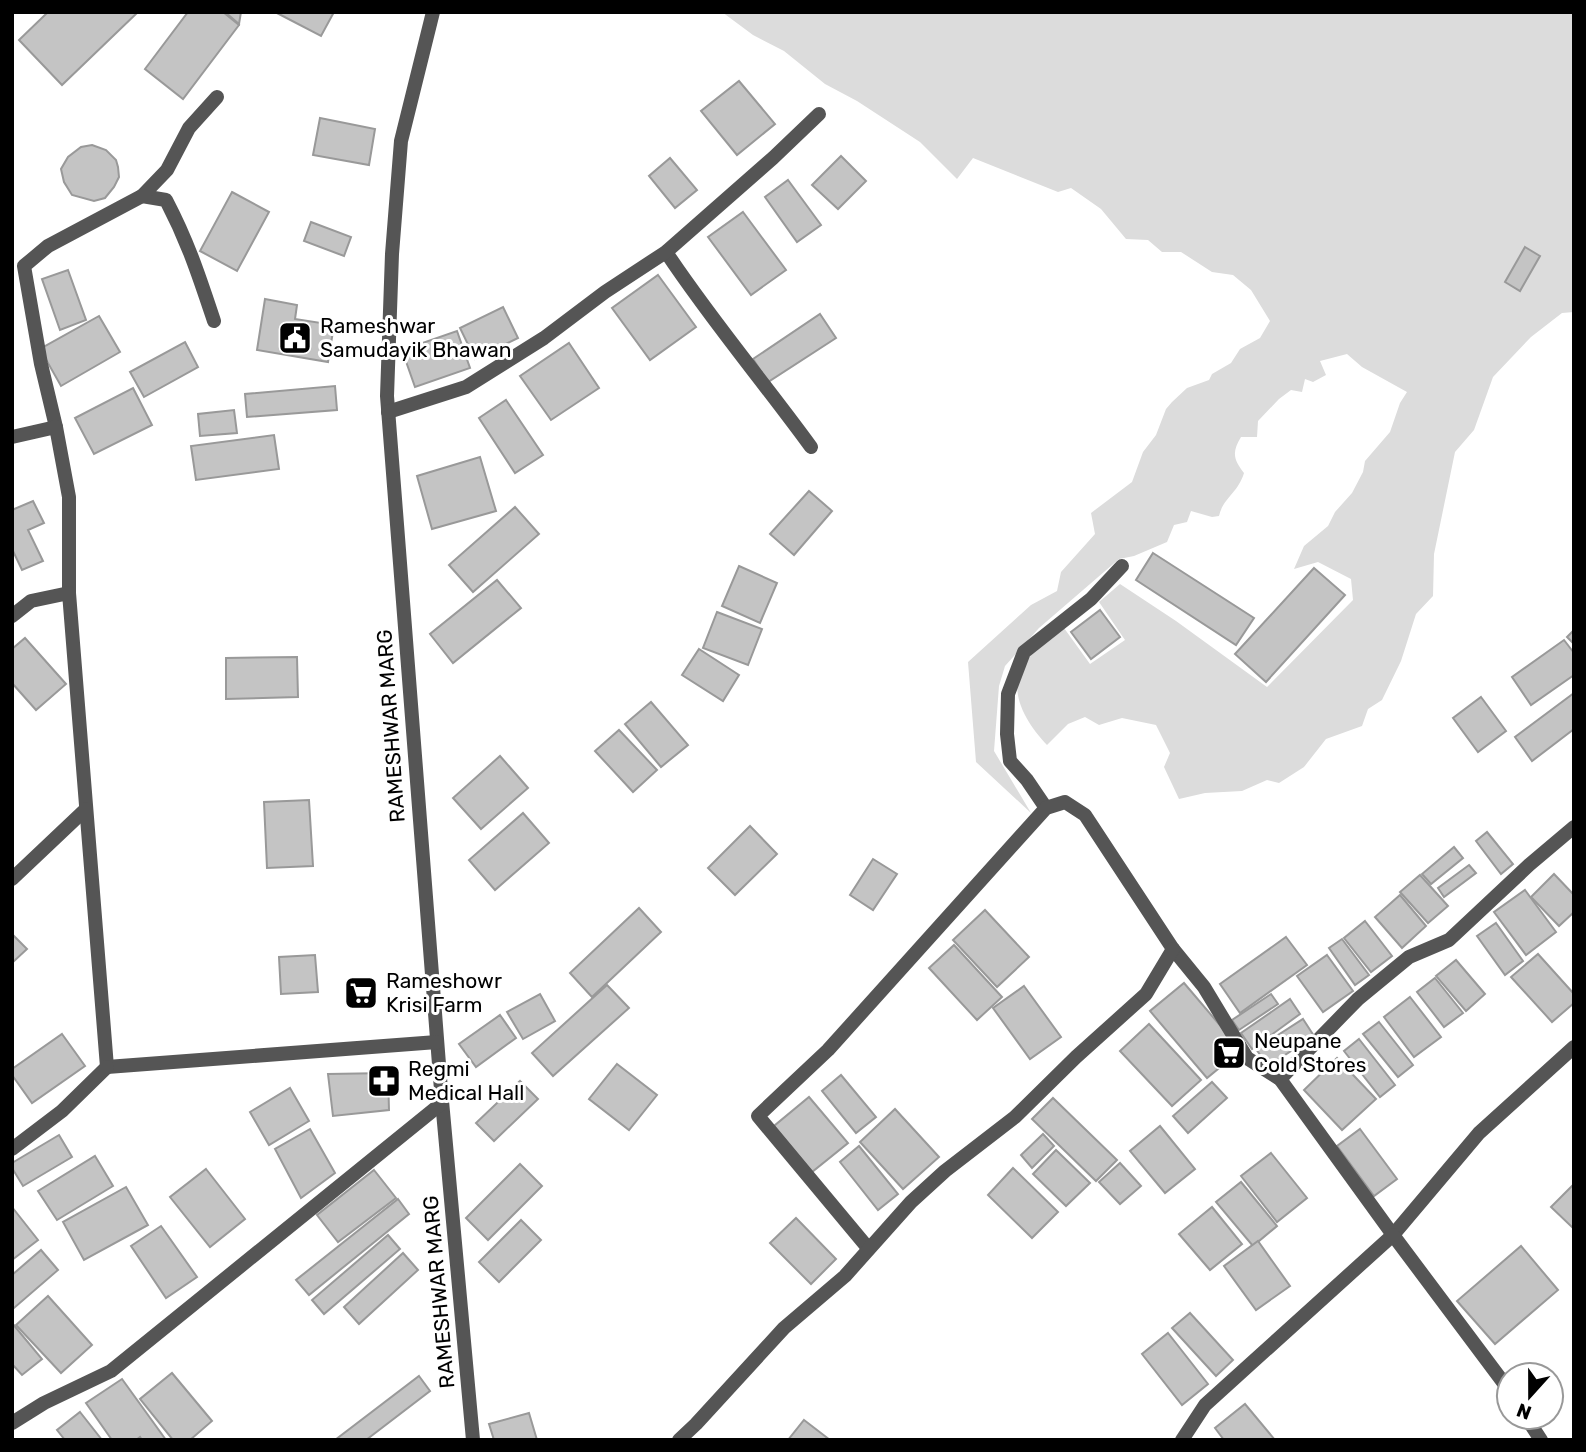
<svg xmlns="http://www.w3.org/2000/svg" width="1586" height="1452" font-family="Rubik,sans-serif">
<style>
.green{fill:#dcdcdc}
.building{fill:#c4c4c4;stroke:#999;stroke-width:2}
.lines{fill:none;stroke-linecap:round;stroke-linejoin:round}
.street{stroke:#555;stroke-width:14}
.labels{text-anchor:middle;stroke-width:6;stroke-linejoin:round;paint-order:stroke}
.poi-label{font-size:21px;fill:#000;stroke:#fff;text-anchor:start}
.street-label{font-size:21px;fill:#000;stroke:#fff}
</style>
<rect width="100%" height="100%" fill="#fff"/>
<!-- green -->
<path class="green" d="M722 12H1574V312L1562 313 1531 337 1493 377 1474 430 1455 452 1434 554 1433 596 1416 614 1401 661 1382 700 1368 709 1362 726 1326 739 1304 767 1279 783 1267 780 1242 791 1205 793 1179 799 1164 767 1170 753 1156 725 1122 718 1099 725 1085 717 1068 724 1047 745C1025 722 1003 686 1029 657 1039 646 1053 637 1064 628L1090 664 1125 640 1099 602 1120 584 1176 621 1267 687 1353 600 1351 579 1318 562 1294 569 1304 546 1328 526 1335 512 1352 493 1363 472 1365 461 1390 432 1400 403 1407 392 1362 367 1347 354 1320 361 1326 375 1313 382 1305 379 1302 392 1291 390 1279 399 1258 421 1257 437H1241C1232 452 1233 459 1244 473 1238 493 1223 498 1219 516L1212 517 1191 511 1187 522 1174 525 1167 542 1134 556 1119 559 1039 628 1005 666 999 686 994 751 1031 813 976 762 968 662 1031 605 1057 591 1061 572 1095 534 1091 513 1132 482 1143 452 1156 435 1166 409 1172 402 1187 388 1209 380 1212 374 1231 363 1240 349 1260 338 1270 321 1251 290 1233 275 1212 272 1181 252H1162L1148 240 1126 239 1101 209 1071 188 1058 192 973 158 957 179 920 142 857 101 825 84 784 51 753 35Z"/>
<!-- building -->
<g class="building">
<path d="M48 12H138L62 85 19 40Z"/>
<path d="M188 12H223L239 25 183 99 145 69Z"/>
<path d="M225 12H241L239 24Z"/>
<path d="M275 12H334L321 36Z"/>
<path d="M739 81 775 124 737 155 701 111Z"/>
<path d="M320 118 375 129 369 165 313 155Z"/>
<path d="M92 145 106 150 116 160 118 167 119 177 114 187 105 198 94 201 72 195 64 182 61 169 68 157 81 147Z"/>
<path d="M841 156 866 181 838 209 812 185Z"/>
<path d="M670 158 697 190 675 208 649 176Z"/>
<path d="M788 180 821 225 797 242 765 197Z"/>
<path d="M232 192 269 212 237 271 200 251Z"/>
<path d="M743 212 786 270 751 295 708 237Z"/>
<path d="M311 222 351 237 344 256 304 241Z"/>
<path d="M1525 247 1540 256 1520 291 1505 282Z"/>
<path d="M68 270 86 320 60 330 42 279Z"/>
<path d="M658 275 696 327 650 360 612 308Z"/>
<path d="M265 299 297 305 295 319 334 325 328 362 257 350Z"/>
<path d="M503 307 518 338 475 359 460 328Z"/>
<path d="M820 314 836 338 768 382 753 359Z"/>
<path d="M99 316 120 352 61 386 40 349Z"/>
<path d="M457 331 470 368 415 387 402 350Z"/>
<path d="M185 342 198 367 144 397 130 372Z"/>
<path d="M569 343 599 388 551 420 520 376Z"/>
<path d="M335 386 337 410 247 417 245 394Z"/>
<path d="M133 388 152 425 94 454 75 418Z"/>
<path d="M506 400 543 455 515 473 479 418Z"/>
<path d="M234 410 237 433 200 436 198 414Z"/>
<path d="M274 435 279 469 196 480 191 446Z"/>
<path d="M480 457 496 511 432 529 417 476Z"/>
<path d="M809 491 832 511 794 555 770 534Z"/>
<path d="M33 501 44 523 28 530 43 561 22 570 12 549V510Z"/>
<path d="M515 507 539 534 473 592 449 565Z"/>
<path d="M1153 553 1254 618 1236 645 1136 580Z"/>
<path d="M739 566 777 583 760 623 722 606Z"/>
<path d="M1314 568 1345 595 1266 682 1235 654Z"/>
<path d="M497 580 521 608 453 663 430 634Z"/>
<path d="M1100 610 1120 637 1091 659 1071 632Z"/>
<path d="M717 612 762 629 748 665 703 648Z"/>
<path d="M1574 630V644L1567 637Z"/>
<path d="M25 638 66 684 36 710 12 683V649Z"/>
<path d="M1564 640 1574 653V675L1531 705 1512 677Z"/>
<path d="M699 649 739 675 723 701 682 675Z"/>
<path d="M297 657 298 697 226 699V658Z"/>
<path d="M1574 693V729L1532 761 1515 737Z"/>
<path d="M1481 697 1506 731 1478 752 1453 718Z"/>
<path d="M651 702 688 745 661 767 625 724Z"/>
<path d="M619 730 657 770 633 792 595 751Z"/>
<path d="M500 756 528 788 481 829 453 798Z"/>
<path d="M309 800 313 866 267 868 264 802Z"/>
<path d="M523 813 549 843 495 890 469 860Z"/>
<path d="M750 826 777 854 735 895 708 868Z"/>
<path d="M1487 832 1513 864 1501 874 1476 841Z"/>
<path d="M1454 847 1463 858 1431 884 1422 874Z"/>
<path d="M873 859 897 874 873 910 850 895Z"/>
<path d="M1469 865 1476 873 1444 897 1438 888Z"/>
<path d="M1554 874 1574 895V912L1559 926 1531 897Z"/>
<path d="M1420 875 1448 906 1428 923 1400 892Z"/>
<path d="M1525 890 1556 932 1526 955 1494 912Z"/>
<path d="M1400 895 1426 926 1402 948 1375 917Z"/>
<path d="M639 908 661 932 592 997 570 973Z"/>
<path d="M985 910 1029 957 997 987 953 940Z"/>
<path d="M1365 921 1392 956 1371 972 1344 938Z"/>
<path d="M1496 923 1523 961 1505 975 1477 936Z"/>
<path d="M12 934 27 949 12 963Z"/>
<path d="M1286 937 1307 965 1240 1013 1220 984Z"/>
<path d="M1342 939 1369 975 1355 985 1329 948Z"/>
<path d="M954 945 1002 997 977 1020 929 968Z"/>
<path d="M1538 954 1574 994V1003L1552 1022 1511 977Z"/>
<path d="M315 955 318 992 281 994 279 957Z"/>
<path d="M1327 955 1353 991 1323 1012 1297 976Z"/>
<path d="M1456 960 1485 994 1466 1011 1436 976Z"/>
<path d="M1435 978 1463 1013 1444 1027 1417 992Z"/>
<path d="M1184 983 1241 1050 1207 1078 1150 1011Z"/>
<path d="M607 985 629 1008 553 1076 532 1053Z"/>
<path d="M1024 986 1061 1037 1030 1059 993 1008Z"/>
<path d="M540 994 555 1021 523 1039 507 1012Z"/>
<path d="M1271 994 1278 1004 1239 1030 1232 1020Z"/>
<path d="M1410 997 1441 1037 1414 1057 1384 1017Z"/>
<path d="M1290 999 1300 1014 1252 1049 1241 1033Z"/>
<path d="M500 1015 516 1038 476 1067 459 1044Z"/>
<path d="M1303 1019 1314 1036 1268 1066 1256 1049Z"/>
<path d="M1379 1022 1413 1065 1398 1077 1363 1034Z"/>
<path d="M1149 1024 1201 1080 1172 1106 1120 1051Z"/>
<path d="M62 1034 85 1066 32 1103 12 1075V1069Z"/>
<path d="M1359 1039 1395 1085 1380 1097 1344 1051Z"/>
<path d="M1337 1058 1376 1099 1342 1130 1304 1090Z"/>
<path d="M617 1064 657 1095 629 1130 589 1099Z"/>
<path d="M388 1073 389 1110 333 1116 328 1074Z"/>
<path d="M841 1075 876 1117 856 1133 822 1091Z"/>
<path d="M520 1081 538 1099 494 1141 476 1123Z"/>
<path d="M1212 1082 1227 1098 1188 1133 1173 1116Z"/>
<path d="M290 1088 309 1121 269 1145 250 1112Z"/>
<path d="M809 1097 848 1143 812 1172 774 1126Z"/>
<path d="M1053 1098 1117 1160 1096 1181 1032 1119Z"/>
<path d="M895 1109 939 1157 903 1189 860 1142Z"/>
<path d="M1160 1126 1195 1169 1165 1193 1130 1151Z"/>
<path d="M310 1129 335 1173 301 1198 275 1149Z"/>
<path d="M1360 1129 1397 1179 1374 1196 1337 1146Z"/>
<path d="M1043 1134 1054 1146 1032 1168 1021 1155Z"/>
<path d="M59 1135 72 1157 23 1186 12 1168V1163Z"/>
<path d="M859 1146 898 1194 878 1210 840 1162Z"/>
<path d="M1056 1150 1090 1183 1066 1206 1033 1174Z"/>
<path d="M1271 1153 1307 1198 1277 1222 1241 1176Z"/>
<path d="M95 1156 113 1186 57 1220 38 1191Z"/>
<path d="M1120 1163 1141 1186 1120 1204 1099 1182Z"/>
<path d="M520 1164 542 1186 488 1240 466 1218Z"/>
<path d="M1013 1168 1058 1212 1032 1238 988 1195Z"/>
<path d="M206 1169 245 1219 210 1247 170 1197Z"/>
<path d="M374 1170 396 1198 338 1242 317 1215Z"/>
<path d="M1241 1182 1277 1226 1253 1246 1216 1202Z"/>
<path d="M1574 1184V1229L1551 1207Z"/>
<path d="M126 1187 148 1225 84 1260 63 1222Z"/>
<path d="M398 1199 409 1214 309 1295 296 1280Z"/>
<path d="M12 1207 38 1240 12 1260Z"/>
<path d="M1212 1207 1242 1244 1210 1270 1179 1234Z"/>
<path d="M796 1218 836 1259 811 1284 770 1243Z"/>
<path d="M521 1220 541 1240 499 1282 479 1262Z"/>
<path d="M161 1226 197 1277 166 1298 131 1246Z"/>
<path d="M388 1235 400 1249 324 1314 312 1300Z"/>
<path d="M1258 1241 1290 1286 1256 1310 1224 1266Z"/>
<path d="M1521 1246 1558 1290 1495 1344 1457 1301Z"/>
<path d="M41 1250 58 1270 14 1308 12 1306V1275Z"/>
<path d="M403 1253 418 1270 359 1324 344 1307Z"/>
<path d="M48 1296 92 1345 61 1373 16 1325Z"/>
<path d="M1190 1313 1233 1360 1216 1376 1172 1328Z"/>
<path d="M12 1323 42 1359 22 1375 12 1364Z"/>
<path d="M1168 1333 1208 1384 1182 1405 1142 1354Z"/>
<path d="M172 1373 212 1421 190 1440H173L140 1399Z"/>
<path d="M419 1376 430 1391 366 1440H335Z"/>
<path d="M122 1379 166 1440H142L140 1437 136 1440H112L86 1403Z"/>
<path d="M1245 1404 1275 1440H1224L1215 1428Z"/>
<path d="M80 1412 102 1440H65L57 1430Z"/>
<path d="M529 1413 537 1440H494L489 1424Z"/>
<path d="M804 1420 830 1440H788Z"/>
</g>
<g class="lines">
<!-- street -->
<g class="street">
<path d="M433 12 401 141 392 254 387 396 441 1090 473 1440"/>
<path d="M142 196 166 200C188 242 199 276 214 321"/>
<path d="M666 252C711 320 763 381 811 447"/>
<path d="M388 412 466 387 544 338 605 292 666 252 773 158 819 114"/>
<path d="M56 427 41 364 24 266 48 246 142 196 167 170 189 128 217 97"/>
<path d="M12 437 56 427 69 497V593"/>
<path d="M12 616 31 601 69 593 107 1067 437 1042"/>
<path d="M1046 808 1027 780 1010 761 1007 734 1008 694 1024 652 1091 599 1122 566"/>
<path d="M12 879 86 809"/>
<path d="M1280 1079 1358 999 1409 957 1449 940 1529 865 1574 827"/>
<path d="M12 1149 62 1111 107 1067"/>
<path d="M868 1248 758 1116 828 1050 1046 808 1065 802 1085 815 1173 949 1204 987 1247 1058 1280 1079 1393 1235 1479 1133 1574 1047"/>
<path d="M1526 1417 1541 1440"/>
<path d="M12 1423 44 1403 111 1371 442 1103"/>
<path d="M679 1440 696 1424 784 1328 845 1276 911 1202 945 1171 1015 1117 1076 1057 1146 994 1173 949"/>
<path d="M1182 1440 1205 1405 1393 1235 1509 1390"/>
</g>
</g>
<!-- icons -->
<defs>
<symbol id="civic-square" viewBox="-11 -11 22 22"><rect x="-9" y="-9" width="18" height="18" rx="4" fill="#000" stroke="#fff"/><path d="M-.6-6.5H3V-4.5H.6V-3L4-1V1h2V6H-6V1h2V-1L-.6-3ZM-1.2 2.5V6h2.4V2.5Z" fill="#fff"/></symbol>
<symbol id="supermarket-square" viewBox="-11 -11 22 22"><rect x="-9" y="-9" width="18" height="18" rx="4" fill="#000" stroke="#fff"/><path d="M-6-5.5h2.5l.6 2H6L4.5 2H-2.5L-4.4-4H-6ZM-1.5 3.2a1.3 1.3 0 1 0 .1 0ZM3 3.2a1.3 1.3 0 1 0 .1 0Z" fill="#fff"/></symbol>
<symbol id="pharmacy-square" viewBox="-11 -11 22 22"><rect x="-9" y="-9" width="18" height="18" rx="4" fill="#000" stroke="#fff"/><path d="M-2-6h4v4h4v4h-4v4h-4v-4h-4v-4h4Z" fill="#fff"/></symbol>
</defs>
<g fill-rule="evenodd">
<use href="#civic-square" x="276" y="319" width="38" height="38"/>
<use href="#supermarket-square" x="342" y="974" width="38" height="38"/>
<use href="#supermarket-square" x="1210" y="1034" width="38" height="38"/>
<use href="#pharmacy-square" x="365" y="1062" width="38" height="38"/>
</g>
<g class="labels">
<!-- poi labels -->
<g class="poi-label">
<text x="320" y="333">Rameshwar<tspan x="320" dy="24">Samudayik Bhawan</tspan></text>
<text x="386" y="988">Rameshowr<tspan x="386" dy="24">Krisi Farm</tspan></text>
<text x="1254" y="1048">Neupane<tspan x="1254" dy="24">Cold Stores</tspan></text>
<text x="408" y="1076">Regmi<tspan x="408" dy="24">Medical Hall</tspan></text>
</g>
<!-- street labels -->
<g class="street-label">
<text transform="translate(391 726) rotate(-94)" y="7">RAMESHWAR MARG</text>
<text transform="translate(439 1292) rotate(-95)" y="7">RAMESHWAR MARG</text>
</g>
</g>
<!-- border -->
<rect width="1586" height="1452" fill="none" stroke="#000000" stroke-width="28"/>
<!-- north arrow -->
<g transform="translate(1530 1396) rotate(201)"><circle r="33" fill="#ffffff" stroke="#999999" stroke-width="2"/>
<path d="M0-5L12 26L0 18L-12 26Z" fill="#000000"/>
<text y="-10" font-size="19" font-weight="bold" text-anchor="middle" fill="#000000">N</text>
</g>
</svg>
